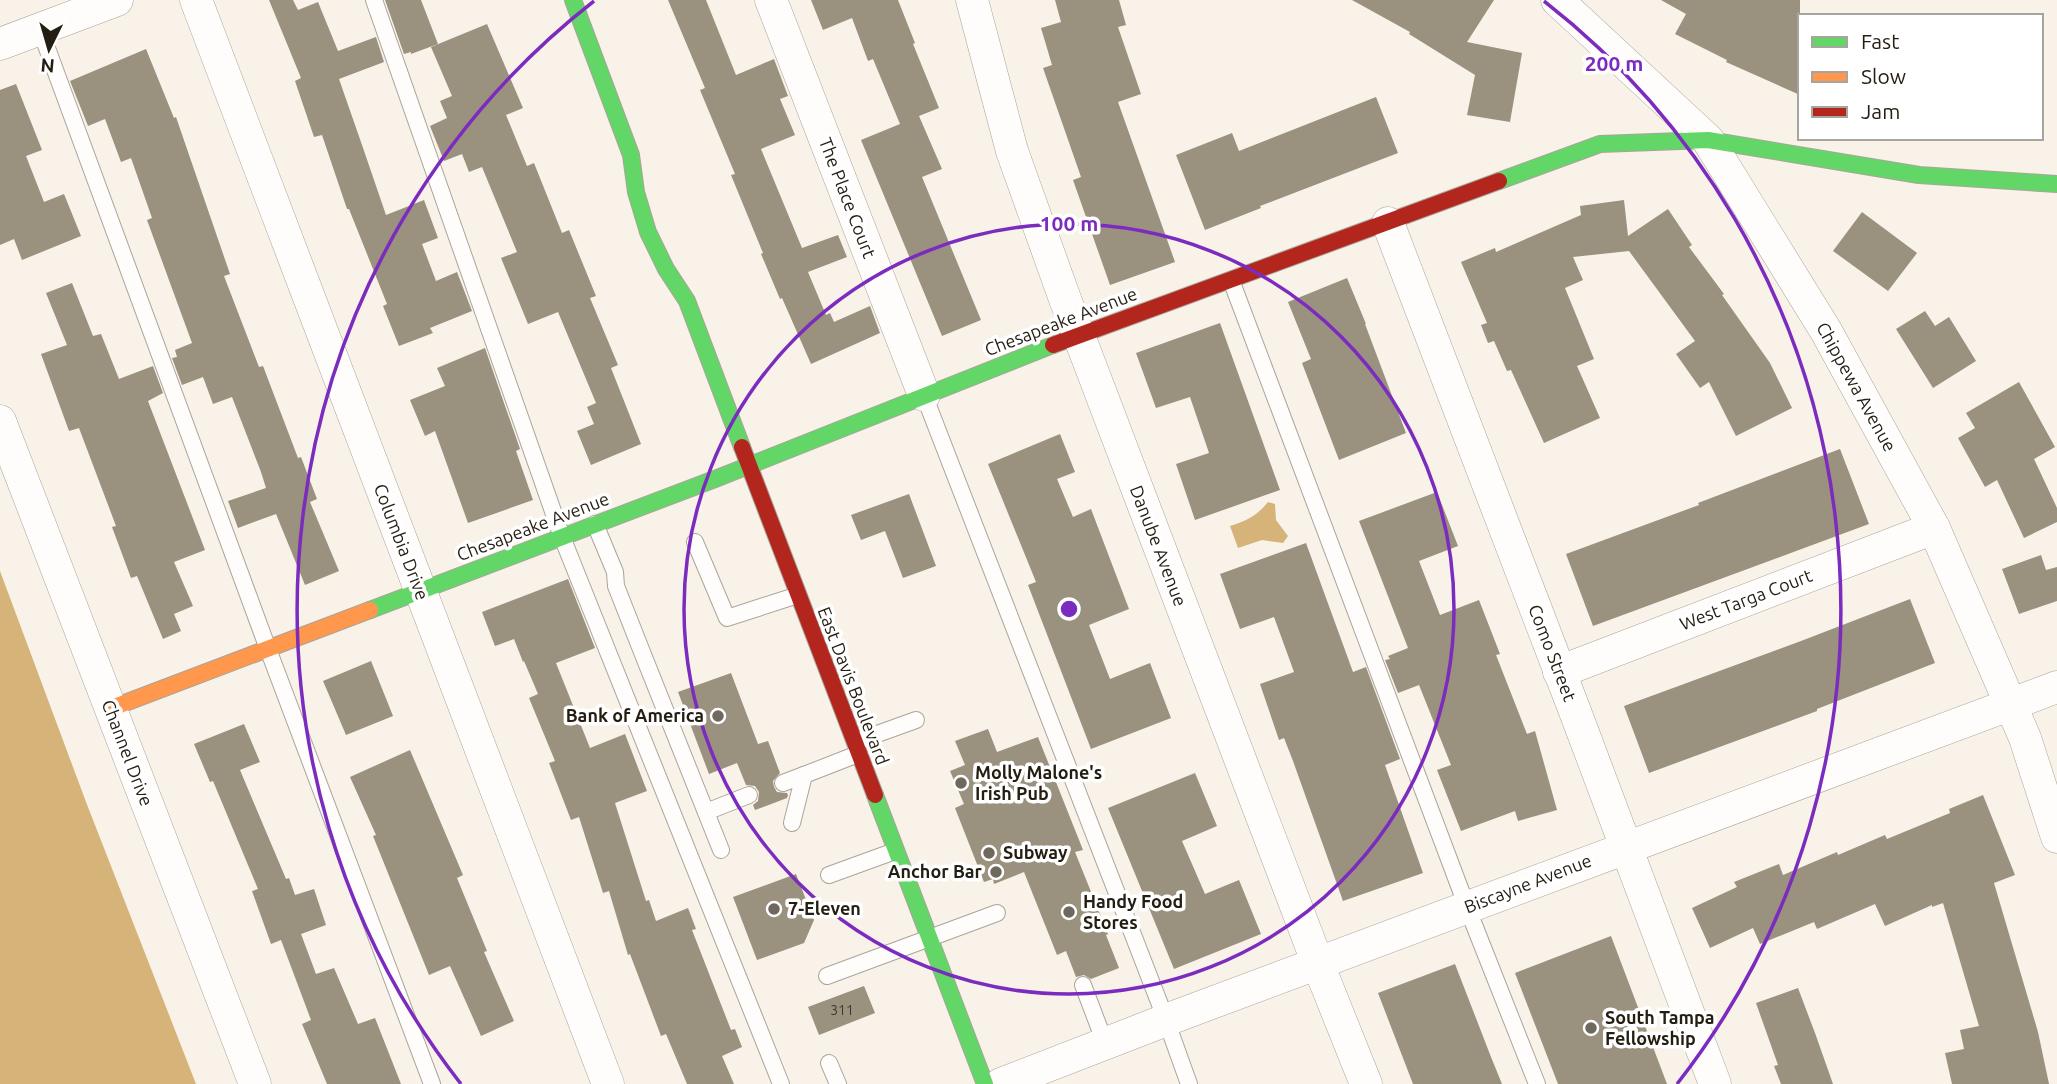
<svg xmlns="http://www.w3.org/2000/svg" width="2057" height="1084" font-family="Ubuntu,sans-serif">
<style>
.water{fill:#d6b479}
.building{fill:#9a917f}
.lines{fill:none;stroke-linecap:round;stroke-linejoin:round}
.lane-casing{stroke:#aaa49a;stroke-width:18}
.street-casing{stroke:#aaa49a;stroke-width:33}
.fast-casing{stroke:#aaa49a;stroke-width:18}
.slow-casing{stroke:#aaa49a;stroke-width:18}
.jam-casing{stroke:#aaa49a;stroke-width:18}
.lane{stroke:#fefdfc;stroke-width:16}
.street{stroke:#fefdfc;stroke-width:32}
.fast{stroke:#63d668;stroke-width:16}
.slow{stroke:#ff974d;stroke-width:16}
.jam{stroke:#b3261e;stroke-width:16}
.ring{fill:none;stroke:#7b2cbf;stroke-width:3.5}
.poi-dot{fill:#6e685d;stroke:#fff;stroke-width:2.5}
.labels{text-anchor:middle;stroke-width:7;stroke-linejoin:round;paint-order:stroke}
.number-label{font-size:14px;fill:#423a2d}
.street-label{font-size:18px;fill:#241d12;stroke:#fff}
.poi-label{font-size:18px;font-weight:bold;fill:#241d12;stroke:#fff;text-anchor:start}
.centre{fill:#7b2cbf;stroke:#fff;stroke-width:3.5}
.ring-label{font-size:21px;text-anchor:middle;font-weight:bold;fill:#7b2cbf;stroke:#fff;stroke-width:7;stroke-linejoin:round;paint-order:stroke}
</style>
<rect width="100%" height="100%" fill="#f8f2e8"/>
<!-- water -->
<g class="water">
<path d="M1268 502 1275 504 1276 520 1288 536 1283 543 1262 540 1238 548 1230 526C1246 521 1257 516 1268 502Z"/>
<path d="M0 571 86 802 196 1084H0Z"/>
</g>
<!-- building -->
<g class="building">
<path d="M269 0H293L298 10 318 2 338 51 376 37 384 62 339 79 362 145 386 215 424 200 438 238 422 244 436 281 457 272 472 311 430 328 433 333 399 346 383 306 387 304 349 209H347L322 135 314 137 295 81 301 78Z"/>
<path d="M385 0H421L438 44 411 54V52L404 54Z"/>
<path d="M668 0H706L736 75 774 59 788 96 780 99 795 135 761 149 802 248 838 235 847 257 808 272 826 315 830 313 834 322 870 306 880 333 811 364 782 298 780 299 761 254 763 253 731 175 735 174 700 90 705 88Z"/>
<path d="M811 0H898L915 43 913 44 939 108 919 116 942 169 922 177 981 320 942 336 861 140 900 124 873 59 868 61 852 18 823 30Z"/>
<path d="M1055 0H1119L1126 25 1118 27 1141 94 1118 102 1175 262 1110 285 1073 180 1081 177 1043 68 1052 65 1041 28 1061 22Z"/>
<path d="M1352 0H1494L1467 42 1522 53 1510 122 1467 115 1475 75 1409 34 1410 32Z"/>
<path d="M1661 0H1800V95L1726 62 1727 60 1675 34 1686 14Z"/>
<path d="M487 24 523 108 506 115 527 166 534 163 562 233 569 230 596 296 590 298 618 365 611 368 641 444 591 465 577 431 594 424 587 407 596 403 558 312 528 324 501 258 517 252 482 167 469 172 462 154 444 161 430 126 447 118 440 101 452 96 431 47Z"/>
<path d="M146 49 174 118 176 117 230 274 224 276 259 367 263 366 298 458 301 457 317 499 310 502 339 571 305 585 276 514 238 528 228 501 266 488 261 472 232 397 213 404 203 377 182 385 172 358 177 357 175 350 192 343 147 220 152 218 131 158 121 162 105 119 88 126 70 81Z"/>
<path d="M16 84 42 150 26 156 44 202 64 194 81 236 22 260 14 239 0 245V90Z"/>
<path d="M1376 97 1398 153 1260 206 1261 208 1205 230 1176 155 1232 133 1239 151Z"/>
<path d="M1624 200 1628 236 1668 209 1692 245 1689 247 1724 294 1722 295 1770 363 1792 408 1736 436 1709 382 1700 388 1676 354 1695 341 1629 251 1573 257 1583 280 1565 288 1594 359 1577 366 1600 418 1544 443 1511 370 1507 371 1494 341 1488 343 1481 325 1487 323 1461 262 1495 248 1496 252 1581 215 1580 206Z"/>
<path d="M1862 212 1917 253 1888 291 1833 251Z"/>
<path d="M1347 278 1366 324H1365L1406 433 1339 460 1302 363 1311 359 1288 302Z"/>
<path d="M72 283 93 336 101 334 119 379 153 366 163 393 148 401 205 550 174 562 193 606 174 614 181 631 163 639 137 576 131 578 112 527 116 526 79 428 69 431 41 354 67 345 46 293Z"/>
<path d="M1925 311 1935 326 1949 317 1976 361 1933 388 1896 329Z"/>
<path d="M1220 323 1280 490 1195 520 1176 464 1209 453 1190 397 1156 408 1136 353Z"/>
<path d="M485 348 520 449 516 451 533 500 468 523 435 431 425 436 410 400 445 386 437 368Z"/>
<path d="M2019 382 2055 447 2034 459 2057 508V522L2024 538 1997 480 1985 487 1958 438 1975 428 1966 413Z"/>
<path d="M1060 434 1075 472 1057 479 1073 517 1091 509 1129 609 1089 625 1110 679 1150 663 1171 718 1091 749 1028 585 1036 582 988 464Z"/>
<path d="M1840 449 1869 524 1593 626 1566 554 1699 505 1698 503Z"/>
<path d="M1437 492 1458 546 1419 561 1440 615 1479 600 1500 654 1496 655 1527 734 1535 731 1557 810 1518 821 1515 811 1461 831 1437 770 1451 765 1419 685 1398 693 1385 660 1390 659 1388 656 1408 648 1359 521Z"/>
<path d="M909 494 936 566 903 578 885 531 861 540 851 515Z"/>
<path d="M1306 543 1353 672 1366 667 1400 759 1385 765 1423 873 1343 901 1293 761 1284 738 1279 740 1260 684 1294 672 1274 617 1240 629 1220 574Z"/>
<path d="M2041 555 2046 570 2057 567V601L2019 614 2002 569Z"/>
<path d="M568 579 595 648 556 663 590 748 625 734 647 791 615 803 646 901 649 900 656 921 688 908 696 929 692 930 731 1030 735 1029 742 1047 722 1056 734 1084H687L666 1034 661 1036 630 954 628 955 609 891 603 893 579 817 571 820 549 763 555 761 529 698 538 694 524 661 523 662 514 639 495 646 482 612Z"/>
<path d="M1910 599 1935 663 1817 709V711L1649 773 1624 706 1801 641Z"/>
<path d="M371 661 393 716 346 735 323 681Z"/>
<path d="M731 673 758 744 768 741 780 773 773 781 774 787 777 792 787 793 788 795 787 798 755 810 753 805 758 801 759 792 755 786 746 785 737 763 709 774 678 692Z"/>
<path d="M244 724 260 762 240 770 286 879 289 878 295 895 314 889 326 925 301 934 316 974 334 968 358 1024 375 1018 401 1084H327L302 1024 311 1020 281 940 271 944 252 891 258 889 213 781 210 782 194 744Z"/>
<path d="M988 729 997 752 1038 737 1083 850 1075 852 1108 934 1106 935 1119 968 1091 979 1084 975 1076 977 1066 951 1057 955 1024 872 994 884 993 879 984 882 955 808 964 804 950 771 965 765 955 741Z"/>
<path d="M410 750 463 875 457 878 487 951 484 952 514 1021 481 1036 450 966 429 975 373 836 376 835 350 777Z"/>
<path d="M1195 773 1217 826 1182 841 1205 894 1239 880 1261 934 1174 969 1108 808Z"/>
<path d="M1983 795 2015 875 1994 883 2038 1032 2049 1084H1952L1945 1053 1964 1049 1960 1030 1979 1026 1943 903 1932 907V905L1885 926 1875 904 1817 929 1814 922 1760 944 1753 928 1710 948 1692 908 1737 887 1734 882 1779 864 1783 875 1837 852 1838 855 1885 835 1887 839 1950 813 1949 809Z"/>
<path d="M796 874 814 920 804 943 757 960 733 897Z"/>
<path d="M1611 936 1667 1084H1558L1515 973Z"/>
<path d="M1455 964 1491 1057 1502 1084H1413L1378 993Z"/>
<path d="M864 986 875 1013 819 1035 808 1007Z"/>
<path d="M1798 988 1815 1033 1833 1084H1781L1774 1066 1778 1065 1756 1003Z"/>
</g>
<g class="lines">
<defs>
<g id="lane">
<path d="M374 0 562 537 781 1084"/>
<path d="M40 29 268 649 432 1084"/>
<path d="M1231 280 1467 907 1537 1084"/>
<path d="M924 395 1166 1020 1189 1084"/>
<path d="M595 524 615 572 616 586 640 647 721 850"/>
<path d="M695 542 727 618 798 595"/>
<path d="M855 742 916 720"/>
<path d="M783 783 804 775"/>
<path d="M706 812 749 795"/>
<path d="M792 823 804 775 858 754"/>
<path d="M829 875 895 851"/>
<path d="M827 976 997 913"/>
<path d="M1083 985 1105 1043"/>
<path d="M829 1063 838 1084"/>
</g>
<g id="street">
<path d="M196 0 608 1084"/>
<path d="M771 0 924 395"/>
<path d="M972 0 1012 151 1065 299 1318 964 1366 1084"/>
<path d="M1557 0 1708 140 1826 331 1934 528 2025 738 2057 837"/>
<path d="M0 44 117 0"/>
<path d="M1388 223 1576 714 1715 1084"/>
<path d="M0 421 255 1084"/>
<path d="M1559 672 1934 528"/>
<path d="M1001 1084 1166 1020 2057 687"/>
</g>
<g id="fast">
<path d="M573 0 631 155 636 192 648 232 666 269 687 301 742 447"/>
<path d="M1499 181 1600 144 1708 140 1919 175 2057 184"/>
<path d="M370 610 715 479 1053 345"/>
<path d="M875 795 985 1084"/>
</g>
<path id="slow" d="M109 709 370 610"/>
<g id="jam">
<path d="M1053 345 1499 181"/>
<path d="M742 447 875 795"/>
</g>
</defs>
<!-- lane casing -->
<use href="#lane" class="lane-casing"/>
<!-- street casing -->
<use href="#street" class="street-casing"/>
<!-- fast casing -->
<use href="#fast" class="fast-casing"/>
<!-- slow casing -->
<use href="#slow" class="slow-casing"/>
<!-- jam casing -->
<use href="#jam" class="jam-casing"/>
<!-- lane -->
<use href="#lane" class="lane"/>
<!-- street -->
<use href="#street" class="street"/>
<!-- fast -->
<use href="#fast" class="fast"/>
<!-- slow -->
<use href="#slow" class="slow"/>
<!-- jam -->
<use href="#jam" class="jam"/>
</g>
<!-- distance rings -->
<g class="ring">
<circle cx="1069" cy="609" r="385"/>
<path d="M461 1084A771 771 0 0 1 594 1M1544 1A771 771 0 0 1 1677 1084"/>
</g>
<!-- markers -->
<g class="poi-dot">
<circle cx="718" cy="716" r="7"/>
<circle cx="961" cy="783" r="7"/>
<circle cx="989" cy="853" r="7"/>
<circle cx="996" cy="872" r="7"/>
<circle cx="774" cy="909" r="7"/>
<circle cx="1069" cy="912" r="7"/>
<circle cx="1591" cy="1028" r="7"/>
</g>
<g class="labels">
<!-- number labels -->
<g class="number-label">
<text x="842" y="1015">311</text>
</g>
<!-- street labels -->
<g class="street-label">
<text transform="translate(847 198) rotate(69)" y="6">The Place Court</text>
<text transform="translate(1061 322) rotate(-21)" y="6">Chesapeake Avenue</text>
<text transform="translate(1856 387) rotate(61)" y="6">Chippewa Avenue</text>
<text transform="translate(533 527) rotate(-21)" y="6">Chesapeake Avenue</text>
<text transform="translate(401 542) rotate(69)" y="6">Columbia Drive</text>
<text transform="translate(1158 546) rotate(69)" y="6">Danube Avenue</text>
<text transform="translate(1746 600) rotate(-21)" y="6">West Targa Court</text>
<text transform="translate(1552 653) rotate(69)" y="6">Como Street</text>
<text transform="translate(853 686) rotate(69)" y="6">East Davis Boulevard</text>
<text transform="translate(127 753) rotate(69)" y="6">Channel Drive</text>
<text transform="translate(1528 884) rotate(-21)" y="6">Biscayne Avenue</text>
</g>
<!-- poi labels -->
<g class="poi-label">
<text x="704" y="722" text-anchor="end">Bank of America</text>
<text x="975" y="779">Molly Malone's<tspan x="975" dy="21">Irish Pub</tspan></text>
<text x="1003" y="859">Subway</text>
<text x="982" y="878" text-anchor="end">Anchor Bar</text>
<text x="1083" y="908">Handy Food<tspan x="1083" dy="21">Stores</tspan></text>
<text x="788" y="915">7-Eleven</text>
<text x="1605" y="1024">South Tampa<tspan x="1605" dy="21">Fellowship</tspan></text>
</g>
</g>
<circle cx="1069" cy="609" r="10" class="centre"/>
<g class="ring-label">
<text x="1614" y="71">200 m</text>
<text x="1069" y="231">100 m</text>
</g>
<!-- legend -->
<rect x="1798" y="14" width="245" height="126" fill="#ffffff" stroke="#a7a5a0" stroke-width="2"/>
<rect x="1812" y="37" width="35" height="10" fill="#63d668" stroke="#a7a5a0" stroke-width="2"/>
<text x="1861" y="49" font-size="21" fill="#241d12">Fast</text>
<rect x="1812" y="72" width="35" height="10" fill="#ff974d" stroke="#a7a5a0" stroke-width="2"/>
<text x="1861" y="84" font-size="21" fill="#241d12">Slow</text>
<rect x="1812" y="107" width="35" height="10" fill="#b3261e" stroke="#a7a5a0" stroke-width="2"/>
<text x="1861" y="119" font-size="21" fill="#241d12">Jam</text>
<!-- north arrow -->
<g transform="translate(49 49) rotate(185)" stroke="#ffffff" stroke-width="5" paint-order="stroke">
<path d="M0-5L12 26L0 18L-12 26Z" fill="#241d12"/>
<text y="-10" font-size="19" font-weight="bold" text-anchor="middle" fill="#241d12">N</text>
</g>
</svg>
